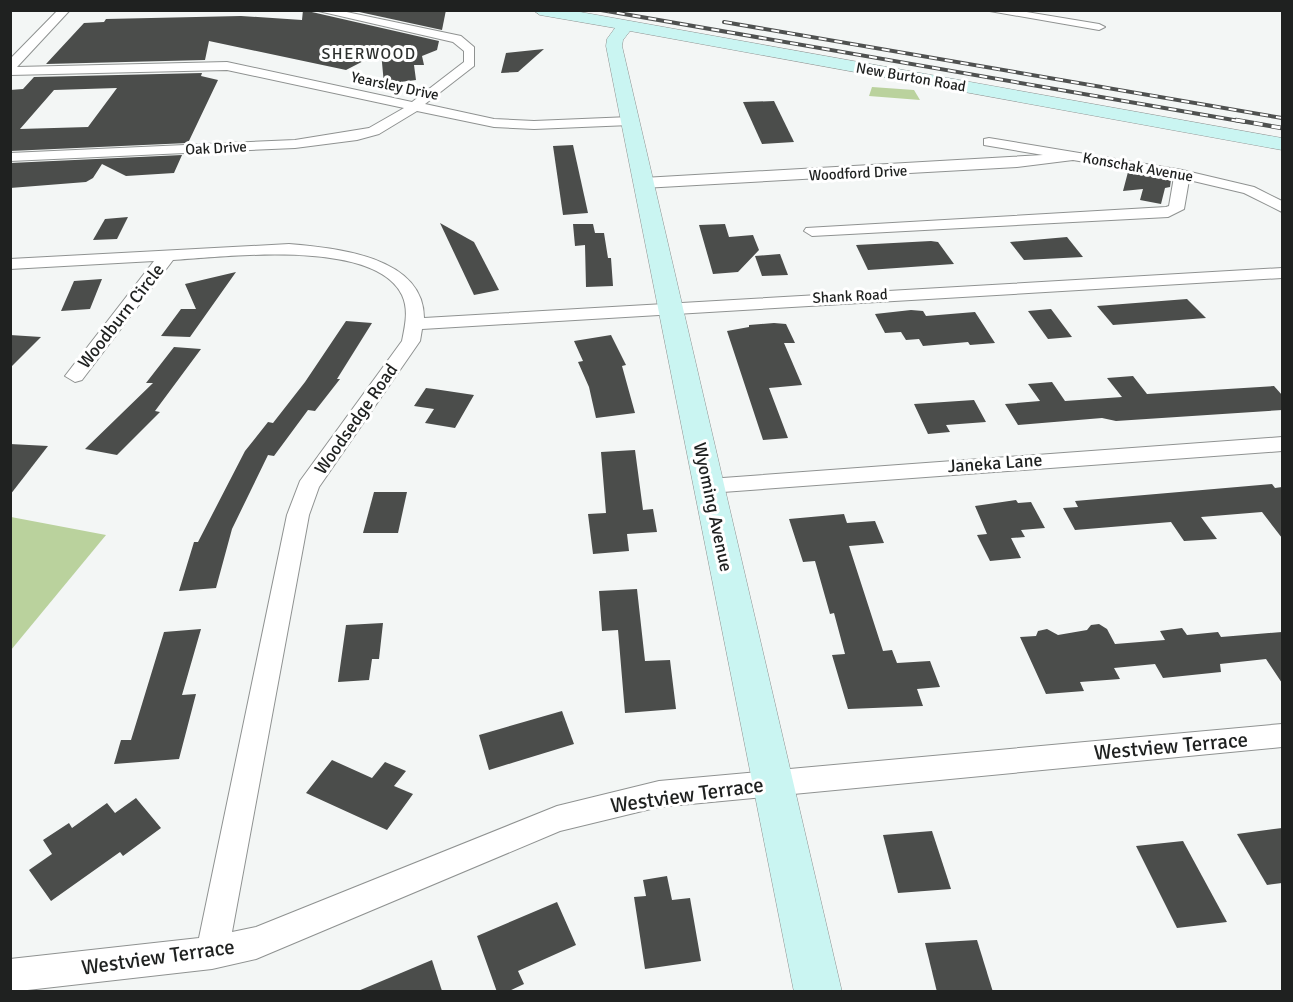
<svg xmlns="http://www.w3.org/2000/svg" width="1293" height="1002" font-family="Signika,sans-serif">
<style>
.green{fill:#bad29d}
.building{fill:#4b4d4b;fill-rule:evenodd}
.lines{fill:none;stroke-linecap:round;stroke-linejoin:round}
.street-casing{stroke:#8f9291;stroke-width:2}
.secondary-casing{stroke:#8f9291;stroke-width:1}
.street{fill:#fff;fill-rule:evenodd}
.secondary{fill:#caf5f2;fill-rule:evenodd}
.rail-far1-casing{stroke:#4f5150;stroke-width:4}
.rail-casing{stroke:#4f5150;stroke-width:4.5}
.rail-far1{stroke:#fff;stroke-width:2;stroke-dasharray:8;stroke-linecap:butt}
.rail{stroke:#fff;stroke-width:3;stroke-dasharray:9;stroke-linecap:butt}
.labels{text-anchor:middle;stroke-width:6;stroke-linejoin:round;paint-order:stroke}
.far-street-label{font-size:15px;fill:#1f2120;stroke:#fff}
.far-neighbourhood-label{font-size:16px;letter-spacing:1.5px;fill:#2d302e;stroke:#fff}
.street-label{font-size:18px;fill:#1f2120;stroke:#fff}
.near-street-label{font-size:21px;fill:#1f2120;stroke:#fff}
</style>
<rect width="100%" height="100%" fill="#f3f6f5"/>
<!-- green -->
<g class="green">
<path d="M872 87 914 90 920 100 869 96Z"/>
<path d="M11 517 106 535 11 650 10 517Z"/>
</g>
<!-- building -->
<g class="building">
<path d="M303 10 439 41 437 50 422 56 424 65H414L416 80 384 84 381 52 346 70 209 41 205 60 46 64 84 23 104 22 106 19 241 16 302 20Z"/>
<path d="M350 10H446L442 30Z"/>
<path d="M544 49 518 72 501 73 506 53Z"/>
<path d="M202 73 201 76 218 80 188 143 10 151V90L23 89 34 77ZM117 88 88 127 20 129 54 90Z"/>
<path d="M774 101 794 142 762 144 743 102Z"/>
<path d="M573 145 588 213 563 215 553 146Z"/>
<path d="M182 155 174 173 126 176 102 164 93 178 86 182 10 188V163Z"/>
<path d="M1128 172 1171 179 1170 187 1165 188 1161 204 1140 200 1143 189 1123 191Z"/>
<path d="M128 217 117 239 93 240 105 219Z"/>
<path d="M440 223 474 242 499 290 474 295Z"/>
<path d="M573 224H593L595 233H604L608 258H611L613 286 586 287 585 245 575 246Z"/>
<path d="M725 224 729 237 753 235 759 250 738 272 713 274 699 225Z"/>
<path d="M1067 237 1083 257 1024 260 1010 242Z"/>
<path d="M931 241 938 242 954 264 868 270 856 245Z"/>
<path d="M780 254 788 275 762 276 755 256Z"/>
<path d="M236 272 190 337 161 336 181 309H196L185 284Z"/>
<path d="M102 279 90 309 61 311 74 281Z"/>
<path d="M1187 299 1206 318 1113 325 1097 306Z"/>
<path d="M1051 309 1072 337 1048 339 1028 311Z"/>
<path d="M911 310 923 311 926 316 975 312 995 343 970 345 968 342 923 346 919 339 906 340 901 332 885 333 875 314Z"/>
<path d="M346 321 372 323 337 379H340L315 411 308 410 274 456 268 455 232 529 216 588 179 591 194 542H198L245 451 268 422 273 423 305 382Z"/>
<path d="M774 323 786 324 795 343H784L802 385 769 388 788 438 763 440 727 331 749 327V325Z"/>
<path d="M10 335 41 337 10 368Z"/>
<path d="M611 335 626 365 622 366 635 413 596 418 589 387 578 362 583 361 574 341Z"/>
<path d="M174 347 201 349 155 411 160 412 117 455 85 449 153 383H146Z"/>
<path d="M1133 376 1147 394 1274 386 1282 395V410L1116 421 1102 418 1018 425 1005 404 1040 401 1028 384 1052 382 1065 401 1122 397 1107 378Z"/>
<path d="M426 388 434 389 474 395 455 428 425 423 434 409 414 406Z"/>
<path d="M974 400 986 422 946 425 950 432 928 434 914 404Z"/>
<path d="M10 444 48 446 10 495Z"/>
<path d="M635 450 643 510 653 509 657 532 627 534 629 551 593 554 588 514 606 513 601 452Z"/>
<path d="M1272 484 1275 488 1282 487V538L1262 512 1201 517 1217 539 1184 541 1171 522 1075 530 1063 508 1078 507 1075 501Z"/>
<path d="M374 492H407L398 533H363Z"/>
<path d="M1016 500 1018 503 1031 502 1045 528 1021 530 1025 537 1011 538 1021 558 990 561 977 535 987 534 975 506Z"/>
<path d="M844 514 847 523 875 521 884 543 849 546 883 651 892 650 897 663 930 661 940 687 917 689 923 706 848 709 832 655 845 654 834 613 830 614 815 561 803 562 789 519Z"/>
<path d="M637 589 645 661 670 660 676 709 625 713 618 630 602 631 599 591Z"/>
<path d="M383 623 379 659H372L369 680 338 682 346 625Z"/>
<path d="M1099 624 1107 629 1115 644 1165 640 1160 631 1182 628 1187 635 1218 632 1221 637 1282 632V683L1266 659 1220 664 1221 672 1163 678 1155 664 1114 668 1120 679 1080 682 1084 691 1046 694 1020 637 1036 636 1038 631 1047 629 1058 635 1087 630 1091 625Z"/>
<path d="M201 629 182 695 196 694 179 759 114 764 121 740H131L164 632Z"/>
<path d="M562 711 574 744 489 770 479 735Z"/>
<path d="M332 760 372 778 385 762 406 771 394 786 413 794 387 830 306 793Z"/>
<path d="M136 798 161 828 123 856 120 852 51 901 29 870 52 854 43 840 69 823 72 828 107 803 115 813Z"/>
<path d="M1282 828V883L1267 885 1237 834Z"/>
<path d="M932 831 951 889 898 893 883 835Z"/>
<path d="M1183 841 1227 922 1177 928 1136 846Z"/>
<path d="M667 876 672 900 690 898 701 961 645 969 634 897 646 896 643 880Z"/>
<path d="M557 902 576 945 518 971 524 984 507 992H497L477 936Z"/>
<path d="M977 940 993 992H937L925 943Z"/>
<path d="M432 960 442 991H358Z"/>
</g>
<g class="lines">
<defs>
<g id="street">
<path d="M58 10H70L17 67 227 62 412 102 464 62V51L453 42 314 10H337L461 36 474 47V66L425 104 494 119 534 121 630 117 637 121 630 125 534 129 494 127 417 111 379 134 357 140 295 148 10 161V153L295 140 369 128 404 108 227 70 10 75V59Z"/>
<path d="M984 10H1014L1099 24 1105 27 1099 30Z"/>
<path d="M989 138 1182 170 1254 187 1282 201V212L1244 193 1189 180 1184 209 1168 217 812 236 804 231 806 228 1166 207 1169 206 1174 177 1073 160 1017 167 643 188 635 183 643 178 1043 155 984 145V139Z"/>
<path d="M289 244C335 248 424 256 424 318L1282 268V278L422 329 420 341 319 487 309 515 232 932 256 927 557 806 659 781 1282 724V747L659 807 560 831 256 959 212 969 10 992V959L199 938 287 515 300 481 402 341C405 326 409 310 402 295 374 238 225 257 173 260L82 380 75 382 65 376 154 261 10 269V259Z"/>
<path d="M1282 437V451L709 493 701 491 698 486 701 481 709 479Z"/>
</g>
<path id="secondary" d="M533 10H569L1282 138V150L630 31 623 40 622 46 842 992H794L606 46 607 39 615 28 540 15Z"/>
</defs>
<!-- street casing -->
<use href="#street" class="street-casing"/>
<!-- secondary casing -->
<use href="#secondary" class="secondary-casing"/>
<!-- street -->
<use href="#street" class="street"/>
<!-- secondary -->
<use href="#secondary" class="secondary"/>
<defs>
<g id="rail-far1">
<path d="M601 10 1245 122"/>
<path d="M724 22 1282 118"/>
</g>
<path id="rail" d="M1236 120 1282 128"/>
</defs>
<!-- rail-far1 casing -->
<use href="#rail-far1" class="rail-far1-casing"/>
<!-- rail casing -->
<use href="#rail" class="rail-casing"/>
<!-- rail-far1 -->
<use href="#rail-far1" class="rail-far1"/>
<!-- rail -->
<use href="#rail" class="rail"/>
</g>
<g class="labels">
<!-- far-street labels -->
<g class="far-street-label">
<text transform="translate(911 77) rotate(10)" y="5">New Burton Road</text>
<text transform="translate(395 86) rotate(12)" y="5">Yearsley Drive</text>
<text transform="translate(216 148) rotate(-3)" y="5">Oak Drive</text>
<text transform="translate(1138 167) rotate(10)" y="5">Konschak Avenue</text>
<text transform="translate(858 173) rotate(-3)" y="5">Woodford Drive</text>
<text transform="translate(850 296) rotate(-3)" y="5">Shank Road</text>
</g>
<!-- far-neighbourhood labels -->
<g class="far-neighbourhood-label">
<text x="369" y="59">SHERWOOD</text>
</g>
<!-- street labels -->
<g class="street-label">
<text transform="translate(121 316) rotate(-52)" y="6">Woodburn Circle</text>
<text transform="translate(356 419) rotate(-55)" y="6">Woodsedge Road</text>
<text transform="translate(995 463) rotate(-4)" y="6">Janeka Lane</text>
<text transform="translate(713 507) rotate(78)" y="6">Wyoming Avenue</text>
</g>
<!-- near-street labels -->
<g class="near-street-label">
<text transform="translate(1171 746) rotate(-5)" y="7">Westview Terrace</text>
<text transform="translate(687 795) rotate(-8)" y="7">Westview Terrace</text>
<text transform="translate(158 957) rotate(-8)" y="7">Westview Terrace</text>
</g>
</g>
<!-- border -->
<rect width="1293" height="1002" fill="none" stroke="#1f2120" stroke-width="24"/>
</svg>
